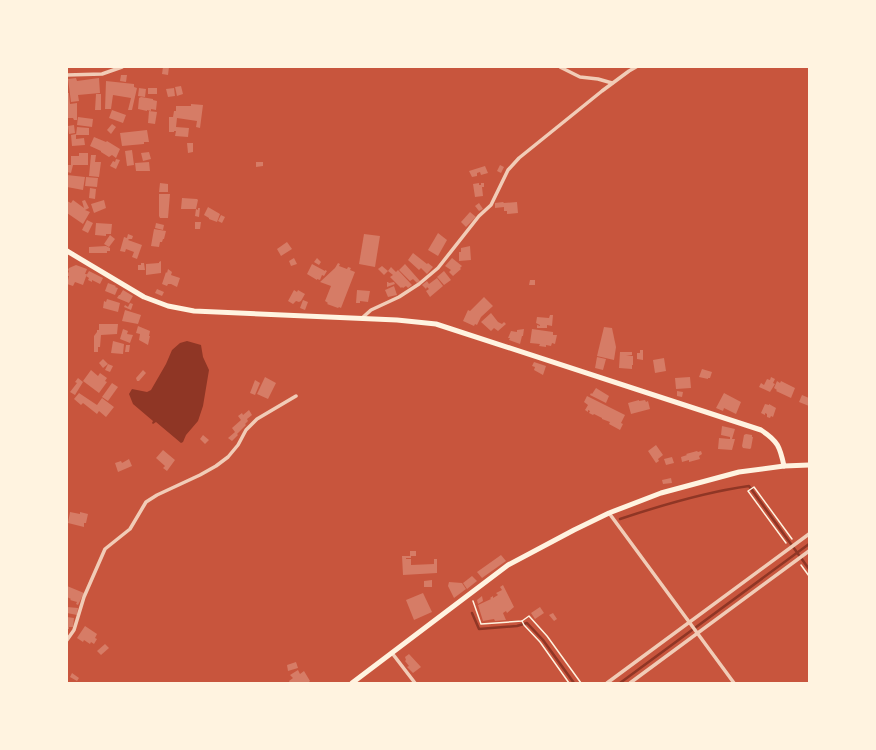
<svg xmlns="http://www.w3.org/2000/svg" width="876" height="750" font-family="Quicksand,sans-serif">
<style>
.water{fill:#8f3625}
.lines{fill:none;stroke-linecap:round;stroke-linejoin:round}
.stream{stroke:#8f3625;stroke-width:2.5}
.building{fill:#d67c66}
.path{stroke:#fff3e0;stroke-width:1.5}
.minor{stroke:#f1ccb7;stroke-width:3.5}
.secondary{stroke:#fff3e0;stroke-width:5}
</style>
<rect width="100%" height="100%" fill="#c8553d"/>
<!-- water -->
<path class="water" d="M187 341 201 345 203 357 209 370 203 406 198 421 186 435 183 442 181 443 156 422 153 424 152 423 153 421 133 404 129 394 132 389 147 392 151 390 166 364 172 350 180 343Z"/>
<g class="lines">
<!-- stream -->
<g class="stream">
<path d="M620 519C662 505 705 492 749 486L809 569"/>
<path d="M472 613 479 629 517 626 527 623 543 640 574 683"/>
<path d="M620 683 809 544"/>
</g>
</g>
<!-- building -->
<g class="building">
<path d="M163 67H169L168 75 162 74Z"/>
<path d="M121 75H127L126 82 120 81Z"/>
<path d="M76 78 77 81 99 78 100 93 78 95 79 101 71 102 68 79Z"/>
<path d="M106 81 134 84V87L137 88 132 110H128L131 98 113 95 111 109H105Z"/>
<path d="M181 86 183 94 177 96 175 87Z"/>
<path d="M139 88 146 89 145 97 138 96Z"/>
<rect x="148" y="88" width="9" height="6"/>
<path d="M174 88 175 96 168 97 166 89Z"/>
<path d="M67 93H69L70 104 77 103V120H74L73 118H67Z"/>
<path d="M96 94H101V110H95Z"/>
<path d="M141 97 153 99V100L157 101 156 110 151 109V111L147 110V111L138 109 139 98Z"/>
<path d="M191 104 203 105 200 128 196 127 197 121 177 118 176 127 189 128 188 137 175 136 176 131H174V132H169V117H173L174 111H176V106H191Z"/>
<path d="M112 110 126 115 123 123 109 118Z"/>
<path d="M149 111 157 112 155 124 148 123Z"/>
<path d="M78 117 93 119 92 127 77 125Z"/>
<path d="M112 124 116 127 111 134 107 130Z"/>
<path d="M74 125 75 133 69 134 68 126Z"/>
<path d="M77 127 89 128V135H76Z"/>
<path d="M147 130 149 142H144V144L122 146 120 133Z"/>
<path d="M76 134V139L84 138 85 145 72 146 71 135Z"/>
<path d="M94 137 106 142 107 141 120 149 116 158 112 155 109 157 101 152V151L90 146Z"/>
<path d="M187 143H193V152L188 153Z"/>
<path d="M132 150 134 165 127 166 125 151Z"/>
<path d="M149 152 151 159 143 161 141 153Z"/>
<path d="M79 153H88V165H73L71 173 67 172 68 165H71V156H79Z"/>
<path d="M91 155H96L95 162H101L99 177 89 176Z"/>
<path d="M116 159 120 160 116 169 110 166 113 161 115 162Z"/>
<path d="M149 162 150 171H136L135 163Z"/>
<path d="M256 162H263V166L256 167Z"/>
<path d="M500 165 504 167 501 173 497 171Z"/>
<path d="M485 166 488 173 481 175 480 172 477 173V176L472 177 469 171Z"/>
<path d="M67 175 85 177 83 190 67 187Z"/>
<path d="M86 177 98 178 97 187 85 186Z"/>
<path d="M160 183 168 184V192H159Z"/>
<path d="M479 183V185H481V183H484V187H482L483 196 475 197 473 184Z"/>
<path d="M90 188 96 189 95 199 89 198Z"/>
<path d="M159 194H170L168 218H160L159 216Z"/>
<path d="M182 198 197 199 198 200 196 209H181Z"/>
<path d="M73 200 84 208 82 201 85 200 89 208 85 210 90 212 83 224 67 213V201L71 203Z"/>
<path d="M104 200 106 208 94 213 91 204Z"/>
<path d="M503 202 504 203 517 202 518 213 507 214V211H504V207L495 208V203Z"/>
<path d="M479 203 483 209 479 211 475 206Z"/>
<path d="M208 207 220 214 217 222 209 219V218L204 215Z"/>
<path d="M198 208H200L199 217 195 216 196 209 198 210Z"/>
<path d="M470 212 476 217 466 227 461 222Z"/>
<path d="M221 215 225 217 222 223 218 221Z"/>
<path d="M87 220 93 223 88 233 82 230Z"/>
<path d="M195 222H201L200 229H195Z"/>
<path d="M96 223 112 224 111 234H106V236L95 235Z"/>
<path d="M156 223 164 225 163 230 155 228Z"/>
<path d="M154 229 166 231 164 239H163L162 242H160L159 247 151 246Z"/>
<path d="M438 233 447 240 438 256 428 250Z"/>
<path d="M128 234 133 236 132 239H129L128 240 142 245 137 259 132 257 134 252 126 249 125 252 120 251 124 237 127 238Z"/>
<path d="M364 234 380 236 375 267 359 264Z"/>
<path d="M110 235 115 239 109 247 104 244Z"/>
<path d="M287 242 292 249 281 256 277 249Z"/>
<path d="M106 246 110 248V251H107V253H89V247Z"/>
<path d="M470 246 471 260 459 261V252H461V248Z"/>
<path d="M413 253 427 264 428 263 433 267 427 274 421 268 419 270 408 260Z"/>
<path d="M294 258 297 264 291 266 289 261Z"/>
<path d="M317 258 321 262 319 265 314 262Z"/>
<path d="M452 258 462 266 460 268 461 269 453 276 449 272 451 270 445 266Z"/>
<path d="M161 261V273L146 275V264L159 263V262Z"/>
<path d="M141 263H144L145 270H138V265H141Z"/>
<path d="M338 263 340 264 339 266 347 269 348 267 351 268 350 270 355 272 341 308 339 307 338 308 327 304 328 303 325 301 331 286 320 282 335 268Z"/>
<path d="M312 264 325 271V270L327 271 324 276 322 275 320 280 317 279V280L307 274Z"/>
<path d="M405 264 420 281 417 283 413 279 410 281 399 270Z"/>
<path d="M76 265 87 269 85 274H87L83 285 75 282 73 286 67 284 69 276H67L69 271 68 270 69 268Z"/>
<path d="M382 266 388 271 384 275 378 269Z"/>
<path d="M391 267 396 272 398 270 412 285 408 288 406 286 403 288 402 287 401 288 390 277 393 275 388 271Z"/>
<path d="M168 269 172 272 171 275 180 278 177 287 171 284H168L167 286 162 284 166 272 167 273Z"/>
<path d="M89 271 103 278 100 284 92 280V282L88 280 89 278 86 276Z"/>
<path d="M444 271 451 280 444 285 437 277Z"/>
<path d="M437 278 443 286 430 297 426 291 429 289 427 287 426 289 422 285 427 281 429 284Z"/>
<path d="M530 280H535V285H529Z"/>
<path d="M387 282H388L389 283 394 282 395 284 387 287Z"/>
<path d="M108 283 116 286 115 287 118 288 115 295 105 291Z"/>
<path d="M394 286 397 295 388 297 385 290Z"/>
<path d="M157 289 164 292 162 296 155 293Z"/>
<path d="M123 290 133 296 129 303 117 298 119 295H120Z"/>
<path d="M294 290 297 292 298 290 305 294 301 301 299 302 296 301 293 304 288 301Z"/>
<path d="M357 290 370 291 368 302 360 301V303H356Z"/>
<path d="M484 297 493 306 481 317 477 325 475 324 474 326 463 321 468 310 470 311Z"/>
<path d="M107 299 120 303 118 312 103 308 104 301 106 302Z"/>
<path d="M303 300 308 302 305 310 300 308Z"/>
<path d="M130 303 133 304 131 310 124 307 125 305 128 307Z"/>
<path d="M125 310 141 315 138 324 122 321Z"/>
<path d="M491 313 498 322 502 324 504 322 506 324 498 331 494 328 491 331 481 322Z"/>
<path d="M550 315H553L552 326 547 325V328H537V325L540 326V325L536 323 537 317 549 318Z"/>
<path d="M99 324H118L117 334 101 335 100 347H98V352H94V336L97 332V330H99Z"/>
<path d="M138 326 150 331 149 336H150L148 345 139 340 140 334 136 333Z"/>
<path d="M604 327 612 328 616 347 614 360 597 356Z"/>
<path d="M123 329 128 331 127 334 133 335 130 343 120 339Z"/>
<path d="M524 329 523 336H522L520 344 509 340 510 338H508L511 331 517 332V330Z"/>
<path d="M532 329 553 332V335H557L555 344 552 343 551 346 546 345V347L539 346 540 344 530 343Z"/>
<path d="M113 341 124 344 123 354 111 353Z"/>
<path d="M126 345H130L129 352H125Z"/>
<path d="M640 350H643V360L637 359V353H640Z"/>
<path d="M620 352H632V355L626 356H633V365H632V369L619 368Z"/>
<path d="M597 357 606 359 603 370 595 368Z"/>
<path d="M664 358 666 371 655 373 653 360Z"/>
<path d="M103 359 108 364 103 368 99 363Z"/>
<path d="M534 362 546 366 543 375 534 370 535 367 532 366Z"/>
<path d="M108 364 113 366 110 372 105 370Z"/>
<path d="M702 369 712 372 710 378H708V379L699 377Z"/>
<path d="M91 370 98 376 100 373 107 378 105 381 107 382 99 393 83 381Z"/>
<path d="M143 370 146 373 139 381H137L136 378Z"/>
<path d="M265 377 276 383 268 399 257 394Z"/>
<path d="M690 377 691 388 676 389 675 378Z"/>
<path d="M771 377 775 379 773 383 775 384 770 392 759 387 761 383 764 385 767 379 770 380Z"/>
<path d="M78 378 83 382 75 395 70 392 77 383 75 382Z"/>
<path d="M255 380 260 383 255 395 250 393Z"/>
<path d="M777 381 780 383 781 381 795 388 791 398 776 391 777 390 774 388Z"/>
<path d="M112 383 118 387 108 401 102 397Z"/>
<path d="M596 388 609 396 606 403 590 395 591 393 592 394Z"/>
<path d="M677 391 683 392 682 397 677 396Z"/>
<path d="M79 393 97 405 102 398 114 407 106 417 99 411 97 414 83 403 81 405 74 399Z"/>
<path d="M724 393 741 402 736 414 724 408 723 411 716 408Z"/>
<path d="M802 395 809 398V406L799 402Z"/>
<path d="M587 396 625 415 621 423 623 424 620 430 609 424 610 422 602 419V418L594 414 593 415 589 413 590 411 588 410V412L585 410 588 405 584 402Z"/>
<path d="M639 400V401L645 400 646 402 648 401 650 409 631 414 628 403Z"/>
<path d="M765 404 769 405V404L776 408 773 417 771 416 770 418 767 417V414L765 413V415L761 413Z"/>
<path d="M249 410 252 415 247 419 248 421 245 424 246 425 237 434 238 435 232 441 228 438 235 432 232 428 241 420 238 416 242 413 243 415Z"/>
<path d="M722 426 735 429 732 439H735L732 450 718 449 719 438 730 439V437L721 435Z"/>
<path d="M746 434 752 435V437H753L751 448 750 449 743 448 742 446 744 435Z"/>
<path d="M203 435 209 440 205 444 200 439Z"/>
<path d="M656 445 663 455 658 459 659 461 656 463 648 451Z"/>
<path d="M163 450 175 460 167 471 163 468 166 465 165 466 156 458Z"/>
<path d="M697 451 698 452 701 451 702 454 699 456 700 459 689 462V460L682 462 681 457 687 455 686 454Z"/>
<path d="M672 457 674 463 666 465 664 459Z"/>
<path d="M129 459 132 466 118 472 115 463 121 461 122 463Z"/>
<path d="M671 478 672 483 663 484 662 480Z"/>
<path d="M70 512 80 514V512L88 514 86 523H84V527L68 523Z"/>
<rect x="410" y="551" width="6" height="5"/>
<path d="M501 555 506 561 482 578 477 572Z"/>
<path d="M402 556H411V558H406V559H411V565L434 564V559H437V573L403 575Z"/>
<path d="M472 576 477 581 467 589 463 583Z"/>
<path d="M432 580V587H424V581Z"/>
<path d="M449 582 462 583 466 589 454 598 448 586Z"/>
<path d="M503 585 514 607 507 613 506 611 503 613 506 620 495 621 494 619 483 621 478 605 491 599 490 598 493 596V598L498 595 496 593 502 590 500 587Z"/>
<path d="M67 586 84 593 78 605 76 604 77 602 70 600 71 599 67 597Z"/>
<path d="M423 593 432 612 414 620 406 600Z"/>
<path d="M482 596 483 601 478 604 477 600Z"/>
<path d="M67 607 78 608 77 615 67 613Z"/>
<path d="M540 607 544 613 535 619 531 613Z"/>
<path d="M553 613 557 619 554 621 549 615Z"/>
<path d="M67 617 74 618 73 627H69V629H67Z"/>
<path d="M85 626 97 634 95 638 97 639 94 644 91 642 90 644 84 640 83 642 77 638Z"/>
<path d="M105 644 109 648 101 655 97 651Z"/>
<path d="M409 654 421 667 413 673 407 667 409 666 405 661 406 660 405 657Z"/>
<path d="M296 662 298 668 288 671 287 665Z"/>
<path d="M298 670 300 674 304 671 310 681 308 683H290L289 681 293 678 290 675Z"/>
<path d="M72 673 79 678 77 681 70 677Z"/>
</g>
<g class="lines">
<!-- path -->
<g class="path">
<path d="M786 543 748 491 754 487 792 539"/>
<path d="M801 565 809 576"/>
<path d="M473 601 481 624 522 621 529 616 547 636 581 683"/>
<path d="M522 621 524 625 540 642 569 683"/>
</g>
<!-- minor -->
<g class="minor">
<path d="M560 67 580 77 598 79 612 83"/>
<path d="M67 75 102 74 122 67"/>
<path d="M362 318 371 310 399 297 419 284 438 268 479 216 491 205 508 170 519 158 602 91 629 71 636 67"/>
<path d="M609 513 734 683"/>
<path d="M67 640 74 630 84 597 105 549 130 529 146 502 157 495 200 475 216 466 228 457 238 445 246 430 257 419 296 396"/>
<path d="M392 653 415 683"/>
<path d="M607 683 809 534"/>
<path d="M630 683 809 551"/>
</g>
<!-- secondary -->
<g class="secondary">
<path d="M67 251 144 297 168 306 194 311 397 320 436 324 761 430C778 441 780 447 784 466"/>
<path d="M352 683 508 565 574 530 609 513 661 493 739 472 784 466 809 465"/>
</g>
</g>
<!-- border -->
<rect width="876" height="750" fill="none" stroke="#fff3e0" stroke-width="136"/>
</svg>
